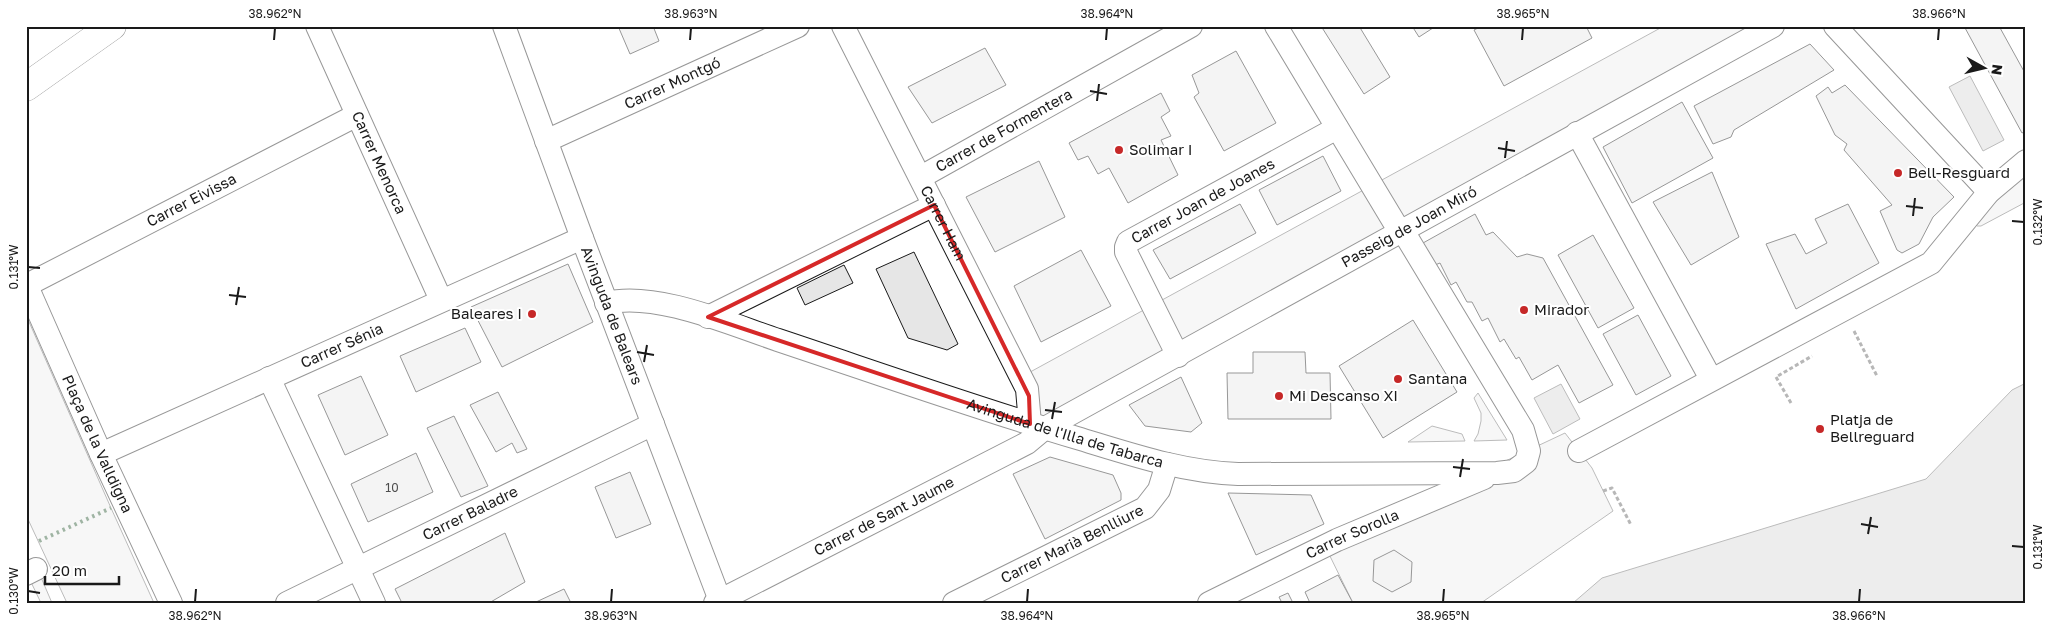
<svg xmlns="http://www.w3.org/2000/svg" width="2052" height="629" font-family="'Golos Text',sans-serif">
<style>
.built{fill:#ededed;stroke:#6a6a6a}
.water{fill:#d7d7d7;stroke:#6a6a6a}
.building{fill:#e6e6e6;stroke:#1a1a1a}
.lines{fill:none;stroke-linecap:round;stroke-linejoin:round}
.street-casing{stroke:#1a1a1a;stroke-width:24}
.secondary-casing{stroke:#1a1a1a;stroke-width:29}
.path{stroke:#5f5f5f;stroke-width:3;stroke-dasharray:4 2.5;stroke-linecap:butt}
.street{stroke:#fff;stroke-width:22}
.secondary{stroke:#fff;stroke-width:28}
.hedge{stroke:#2b5a34;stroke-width:4;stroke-dasharray:2.5 4;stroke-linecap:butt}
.marked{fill:none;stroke:#d62828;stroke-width:4;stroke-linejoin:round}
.ticks{fill:none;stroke:#1a1a1a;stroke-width:2}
.poi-dot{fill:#c62828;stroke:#fff;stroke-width:2}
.labels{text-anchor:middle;stroke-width:4;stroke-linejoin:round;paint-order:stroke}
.number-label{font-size:12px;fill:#4d4d4d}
.street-label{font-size:15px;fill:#1a1a1a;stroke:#fff}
.poi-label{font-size:15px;fill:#1a1a1a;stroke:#fff;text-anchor:start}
.neatline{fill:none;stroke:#1a1a1a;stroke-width:2}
.ticks-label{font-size:12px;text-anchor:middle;fill:#1a1a1a}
</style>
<rect width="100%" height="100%" fill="#fff"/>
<!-- built -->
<g class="built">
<path d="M1664 26H1773L1045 428 1021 377Z"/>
<path d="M2026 174V202L1981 226H1977L1974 223 2016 176Z"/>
<path d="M26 315 111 508 154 603H67L26 515Z"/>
<path d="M1478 393 1507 440 1474 441 1478 434 1481 421V413L1474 398Z"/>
<path d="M1432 426 1462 434 1465 441 1408 442Z"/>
<path d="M1565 433 1592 468 1613 511 1481 603H1353L1325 546Z"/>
<path d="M40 575 52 603H41L30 580Z"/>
</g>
<!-- water -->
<g class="water">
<path d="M1970 76 2004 140 1983 151 1949 87Z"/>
<path d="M2026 383V603H1573L1602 578 1926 479 2012 390Z"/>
<path d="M1561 384 1580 419 1553 434 1534 398Z"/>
</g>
<!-- building -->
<g class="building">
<path d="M618 26H653L659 41 630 54Z"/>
<path d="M1321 26H1359L1390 77 1364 94Z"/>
<path d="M1412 26H1436L1419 37Z"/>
<path d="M1482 26H1586L1592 38 1504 86 1474 30Z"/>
<path d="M1964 26H1999L2026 75V131L2022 133Z"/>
<path d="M1810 44 1834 70 1734 130 1731 137 1713 144 1694 106Z"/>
<path d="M985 48 1006 85 932 123 908 87Z"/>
<path d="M1236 51 1276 123 1224 151 1194 97 1199 93 1192 75Z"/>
<path d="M1845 85 1954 197 1933 217 1919 244 1902 253 1897 250 1880 211 1892 205 1844 150 1847 144 1835 135 1816 96 1828 87 1832 93Z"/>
<path d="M1161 93 1170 111 1161 117 1171 136 1161 140 1178 175 1128 203 1109 168 1098 174 1088 156 1078 160 1069 143Z"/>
<path d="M1682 102 1713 158 1632 203 1603 147Z"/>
<path d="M1323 156 1341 191 1277 225 1259 190Z"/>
<path d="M1039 161 1065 217 995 252 966 197Z"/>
<path d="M1712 172 1739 237 1691 265 1653 202Z"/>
<path d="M1240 204 1256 233 1170 279 1153 250Z"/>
<path d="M1848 204 1879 263 1796 309 1766 244 1795 234 1806 254 1827 243 1815 219Z"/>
<path d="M1475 214 1486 235 1493 232 1517 257 1527 254 1543 258 1613 385 1579 403 1558 365 1532 380 1519 357 1516 359 1504 339 1500 342 1488 318 1482 321 1472 302H1467L1456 282 1451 285 1440 263 1435 265 1423 243Z"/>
<path d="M1593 235 1634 308 1598 328 1558 255Z"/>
<path d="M1081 250 1111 306 1041 342 1014 286Z"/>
<path d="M914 252 958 344 947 350 908 338 876 269Z"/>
<path d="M568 264 593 322 502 367 471 307Z"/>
<path d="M844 265 853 283 805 305 797 288Z"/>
<path d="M1638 315 1671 376 1636 395 1603 334Z"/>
<path d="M1413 320 1457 392 1383 438 1339 366Z"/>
<path d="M465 328 481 362 416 392 400 356Z"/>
<path d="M1253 352H1305L1306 373H1330L1331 419H1228L1227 373H1253Z"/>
<path d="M361 376 388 435 345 455 318 395Z"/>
<path d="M1181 377 1202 423 1191 432 1145 426 1129 405Z"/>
<path d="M498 392 527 449 517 453 512 443 496 452 470 405Z"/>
<path d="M454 416 488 486 461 497 427 428Z"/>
<path d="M416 453 433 492 368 522 351 484Z"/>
<path d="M1050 457 1113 475 1121 493V500L1045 539 1013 474Z"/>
<path d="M630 472 651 524 616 538 595 487Z"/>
<path d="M1228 493 1311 495 1324 524 1256 555Z"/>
<path d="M505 533 525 582 489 603H402L395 589Z"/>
<path d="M1394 550 1412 562 1411 582 1392 592 1373 581 1374 560Z"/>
<path d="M1338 575 1353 603H1310L1305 592Z"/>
<path d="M564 589 571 603H536V602Z"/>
<path d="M1288 593 1293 603H1282L1279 597Z"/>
</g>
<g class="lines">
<defs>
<g id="street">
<path id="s1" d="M317 26 441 300"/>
<path id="s2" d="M504 26 582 238 721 603"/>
<path id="s3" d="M843 26 1027 389 1030 424"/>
<path d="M1276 26 1400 232"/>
<path d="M1835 26 1989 192"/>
<path d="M1577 133 1711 379"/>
<path id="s4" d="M546 141 798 26"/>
<path id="s5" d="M921 177 1191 26"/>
<path id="s6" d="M26 284 101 454 171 603"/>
<path id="s7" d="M27 285 357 115"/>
<path id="s8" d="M606 303C656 291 730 324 778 340 877 373 976 408 1077 438 1130 454 1182 472 1238 474L1497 473 1514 471 1526 462 1529 451 1523 430 1403 231"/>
<path d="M708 317 934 205"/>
<path id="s9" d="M1178 356 1126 252V247L1128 242 1337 128"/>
<path d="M269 378 374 603"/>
<path d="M1579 451 1931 263 1989 192 2026 161"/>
<path id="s10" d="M101 454 582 238"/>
<path d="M26 574 36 569"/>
<path id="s11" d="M287 603 653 424"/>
<path id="s12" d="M715 603 1027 443 1045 428 1773 26"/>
<path id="s13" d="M954 603 1145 508 1159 490 1167 464"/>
<path id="s14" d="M1209 603 1337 540 1484 478"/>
</g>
<path id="secondary" d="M26 87 112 26"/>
</defs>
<!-- street casing -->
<use href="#street" class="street-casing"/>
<!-- secondary casing -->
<use href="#secondary" class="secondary-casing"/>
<!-- path -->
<g class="path">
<path d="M1854 331 1877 376"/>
<path d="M1791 403 1776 377 1812 356"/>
<path d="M1603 491 1612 488 1631 525"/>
</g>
<!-- street -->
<use href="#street" class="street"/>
<!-- secondary -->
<use href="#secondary" class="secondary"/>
<!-- hedge -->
<path class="hedge" d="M39 541 111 508"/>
</g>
<!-- marked area -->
<path d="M0 0H2052V629H0ZM934 205 1029 396 1030 424 708 317Z" fill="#fff" fill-opacity=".55" fill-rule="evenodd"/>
<path class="marked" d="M934 205 1029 396 1030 424 708 317Z"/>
<!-- ticks -->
<path class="ticks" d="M274 40 275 28M690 40 691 28M1106 40 1107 28M1522 40 1523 28M1938 40 1939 28M1090 91 1107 94M1097 101 1099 84M1498 148 1515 151M1505 158 1507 141M1906 206 1923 208M1913 216 1915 198M2012 221 2024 222M28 267 40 268M229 295 246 297M236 305 239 287M637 352 654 355M644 362 647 345M1045 410 1062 412M1052 419 1055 402M1453 467 1470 469M1460 477 1463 459M1861 524 1878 527M1868 534 1871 517M2012 546 2024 547M28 591 40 593M195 602 196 589M611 602 612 589M1027 602 1028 589M1443 602 1444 589M1859 602 1860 589"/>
<!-- markers -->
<g class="poi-dot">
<circle cx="1119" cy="150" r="5"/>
<circle cx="1898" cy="173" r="5"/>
<circle cx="1524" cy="310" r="5"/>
<circle cx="532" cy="314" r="5"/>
<circle cx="1398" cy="379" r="5"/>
<circle cx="1279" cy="396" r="5"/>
<circle cx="1820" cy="429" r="5"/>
</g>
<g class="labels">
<!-- number labels -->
<g class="number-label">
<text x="392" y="492">10</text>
</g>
<!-- street labels -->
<g class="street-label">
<text dy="5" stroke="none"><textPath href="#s4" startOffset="139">Carrer Montgó</textPath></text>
<text dy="5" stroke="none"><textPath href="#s5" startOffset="95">Carrer de Formentera</textPath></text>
<text dy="5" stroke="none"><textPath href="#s1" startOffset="150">Carrer Menorca</textPath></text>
<text dy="5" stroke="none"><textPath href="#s7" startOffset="185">Carrer Eivissa</textPath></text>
<text dy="5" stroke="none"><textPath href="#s9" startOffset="212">Carrer Joan de Joanes</textPath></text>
<text dy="5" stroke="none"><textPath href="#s3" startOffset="221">Carrer Ham</textPath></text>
<text dy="5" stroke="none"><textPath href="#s12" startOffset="790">Passeig de Joan Miró</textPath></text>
<text dy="5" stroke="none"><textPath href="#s2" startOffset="309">Avinguda de Balears</textPath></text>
<text dy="5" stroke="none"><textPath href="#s10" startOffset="264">Carrer Sénia</textPath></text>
<text dy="5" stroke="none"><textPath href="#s8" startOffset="480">Avinguda de l'Illa de Tabarca</textPath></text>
<text dy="5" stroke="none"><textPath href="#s6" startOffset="175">Plaça de la Valldigna</textPath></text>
<text dy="5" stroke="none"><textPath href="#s11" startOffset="204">Carrer Baladre</textPath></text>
<text dy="5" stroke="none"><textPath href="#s12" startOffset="190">Carrer de Sant Jaume</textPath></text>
<text dy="5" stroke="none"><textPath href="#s14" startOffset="159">Carrer Sorolla</textPath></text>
<text dy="5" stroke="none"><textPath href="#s13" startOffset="132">Carrer Marià Benlliure</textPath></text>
</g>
<!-- poi labels -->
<g class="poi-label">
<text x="1129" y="155">Solimar I</text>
<text x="1908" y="178">Bell-Resguard</text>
<text x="1534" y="315">Mirador</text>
<text x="522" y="319" text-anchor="end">Baleares I</text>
<text x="1408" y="384">Santana</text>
<text x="1289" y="401">Mi Descanso XI</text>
<text x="1830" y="425">Platja de<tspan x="1830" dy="17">Bellreguard</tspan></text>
</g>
</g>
<!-- border -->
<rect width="2052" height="629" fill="none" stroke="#ffffff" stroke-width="55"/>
<!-- north arrow -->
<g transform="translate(1984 68) rotate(98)" stroke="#ffffff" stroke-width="4" paint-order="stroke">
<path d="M0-4L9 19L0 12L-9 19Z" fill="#1a1a1a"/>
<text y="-8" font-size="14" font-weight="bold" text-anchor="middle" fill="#1a1a1a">N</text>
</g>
<!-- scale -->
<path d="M45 576v8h74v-8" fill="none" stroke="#1a1a1a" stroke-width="2.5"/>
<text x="52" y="576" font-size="15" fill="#1a1a1a" stroke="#ffffff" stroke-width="4" paint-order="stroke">20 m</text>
<rect x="28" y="28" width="1996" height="574" class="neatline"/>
<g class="ticks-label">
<text x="275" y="18">38.962°N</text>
<text x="691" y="18">38.963°N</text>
<text x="1107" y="18">38.964°N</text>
<text x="1523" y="18">38.965°N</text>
<text x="1939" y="18">38.966°N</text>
<text transform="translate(2038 222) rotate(-90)" y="4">0.132°W</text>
<text transform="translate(14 267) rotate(-90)" y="4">0.131°W</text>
<text transform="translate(2038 547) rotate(-90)" y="4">0.131°W</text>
<text transform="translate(14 591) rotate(-90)" y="4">0.130°W</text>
<text x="195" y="620">38.962°N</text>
<text x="611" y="620">38.963°N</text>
<text x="1027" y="620">38.964°N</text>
<text x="1443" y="620">38.965°N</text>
<text x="1859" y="620">38.966°N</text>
</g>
</svg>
